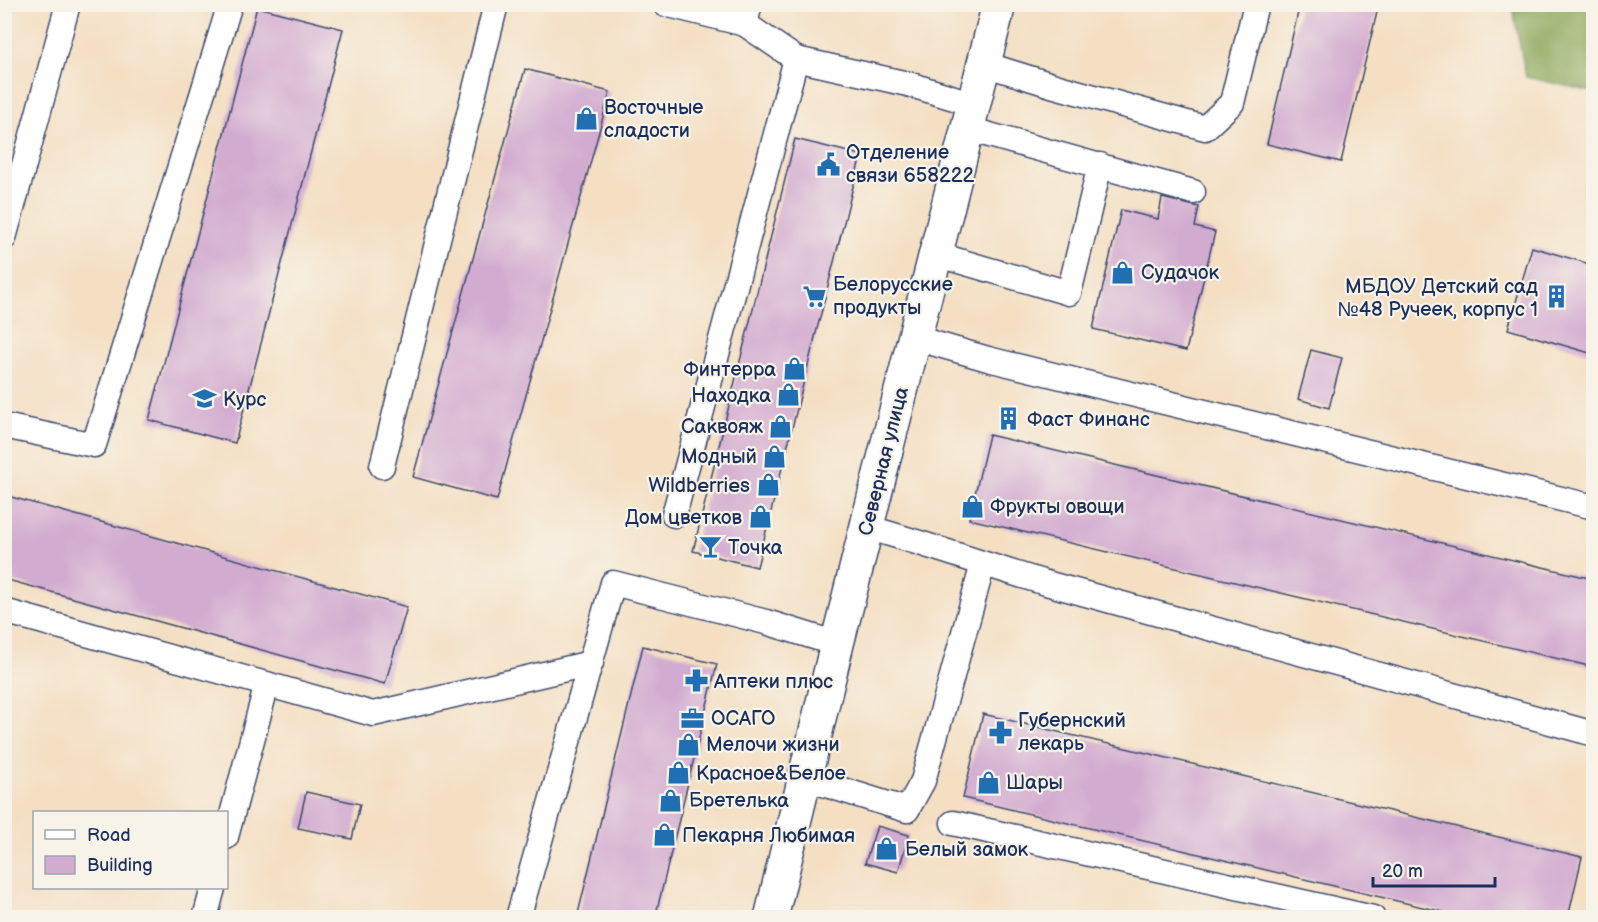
<svg xmlns="http://www.w3.org/2000/svg" width="1598" height="922" font-family="'Balsamiq Sans',sans-serif">
<style>
.forest{fill:#89a456;stroke:#526a5a;stroke-width:1.5}
.building{fill:#d2abd0}
.lines{fill:none;stroke-linecap:round;stroke-linejoin:round}
.lane-casing{stroke:#3c496d;stroke-width:27}
.secondary-casing{stroke:#3c496d;stroke-width:36}
.lane{stroke:#fff;stroke-width:24}
.secondary{stroke:#fff;stroke-width:33}
.labels{text-anchor:middle;stroke-width:4.5;stroke-linejoin:round;paint-order:stroke}
.poi-label{font-size:20px;fill:#1b2f5e;stroke:#f7f3e8;text-anchor:start}
.street-label{font-size:20px;fill:#1b2f5e;stroke:#f7f3e8}
</style>
<rect width="100%" height="100%" fill="#f7f3e8"/>
<filter id="ink" filterUnits="userSpaceOnUse"><feTurbulence type="fractalNoise" baseFrequency=".0167" numOctaves="2"/><feDisplacementMap in="SourceGraphic" scale="12" xChannelSelector="R" yChannelSelector="G"/><feConvolveMatrix kernelMatrix="1 2 1 2 8 2 1 2 1" color-interpolation-filters="sRGB"/></filter>
<filter id="wash" filterUnits="userSpaceOnUse"><feTurbulence type="fractalNoise" baseFrequency=".008" numOctaves="4" result="noise"/><feDisplacementMap in="SourceGraphic" scale="24" xChannelSelector="R" yChannelSelector="G"/><feGaussianBlur stdDeviation="1.35" result="paint"/><feColorMatrix in="noise" values="0 0 0 0 0 0 0 0 0 0 0 0 0 0 0 0 0 1.4 0 .05"/><feComposite in="paint" operator="in"/></filter>
<g filter="url(#wash)">
<rect width="100%" height="100%" fill="#f4dfc3"/>
<!-- forest -->
<path class="forest" d="M1512 5H1593V92L1526 77Z"/>
<g id="blocks">
<!-- building -->
<g class="building">
<path d="M1300 4H1379L1341 162 1267 144Z"/>
<path d="M257 7 343 29 235 443 149 420Z"/>
<path d="M525 69 610 92 497 500 413 477Z"/>
<path d="M795 139 861 155 757 567 693 551Z"/>
<path d="M1162 198 1199 207 1195 227 1215 232 1186 351 1093 329 1121 210 1158 219Z"/>
<path d="M1532 247 1593 265V354L1508 329Z"/>
<path d="M1311 350 1342 358 1329 408 1298 399Z"/>
<path d="M989 435 1593 579V667L969 519Z"/>
<path d="M4 495 407 607 385 684 4 579Z"/>
<path d="M643 646 717 664 655 918H577Z"/>
<path d="M983 714 1582 857 1568 918H1469L963 798Z"/>
<path d="M306 792 360 804 352 839 298 828Z"/>
<path d="M877 826 909 835 898 872 865 863Z"/>
</g>
</g>
</g>
<g filter="url(#ink)">
<use href="#blocks" fill-opacity="0" stroke="#3c496d" stroke-width="1.5"/>
<g class="lines">
<defs>
<g id="lane">
<path d="M665 4 745 24"/>
<path d="M750 4 745 24 796 59 908 84 974 104"/>
<path d="M984 64 1055 86 1205 128 1232 103 1256 4"/>
<path d="M968 129 1193 192"/>
<path d="M4 238 68 4"/>
<path d="M935 254 1069 293 1100 165"/>
<path d="M915 338 988 359 1594 507"/>
<path d="M4 426 94 445 230 4"/>
<path d="M382 466 496 4"/>
<path d="M674 515 796 59"/>
<path d="M866 527C927 544 985 565 1046 583L1594 734"/>
<path d="M4 611 373 714 591 663"/>
<path d="M804 778 907 810 923 781 983 564"/>
<path d="M953 823 1373 918"/>
<path d="M226 837 267 684"/>
<path d="M205 918 213 888"/>
<path d="M518 918 613 583 766 622 837 644"/>
</g>
<path id="secondary" d="M771 918 837 644 999 4"/>
</defs>
<!-- lane casing -->
<use href="#lane" class="lane-casing"/>
<!-- secondary casing -->
<use href="#secondary" class="secondary-casing"/>
<!-- lane -->
<use href="#lane" class="lane"/>
<!-- secondary -->
<use href="#secondary" class="secondary"/>
</g>
</g>
<!-- icons -->
<defs>
<symbol id="shop-bare" viewBox="-9 -9 18 18"><path d="M-5-2.5h2.3a2.7 3.5 0 0 1 5.4 0H5L5.5 6h-11ZM-1.5-2.5h3a1.5 2.3 0 0 0-3 0Z" fill="#1f6fb2" stroke="#f7f3e8" stroke-width="2.5" paint-order="stroke"/></symbol>
<symbol id="civic-bare" viewBox="-9 -9 18 18"><path d="M-.6-6.5H3V-4.5H.6V-3L4-1V1h2V6H-6V1h2V-1L-.6-3ZM-1.2 2.5V6h2.4V2.5Z" fill="#1f6fb2" stroke="#f7f3e8" stroke-width="2.5" paint-order="stroke"/></symbol>
<symbol id="supermarket-bare" viewBox="-9 -9 18 18"><path d="M-6-5.5h2.5l.6 2H6L4.5 2H-2.5L-4.4-4H-6ZM-1.5 3.2a1.3 1.3 0 1 0 .1 0ZM3 3.2a1.3 1.3 0 1 0 .1 0Z" fill="#1f6fb2" stroke="#f7f3e8" stroke-width="2.5" paint-order="stroke"/></symbol>
<symbol id="building-bare" viewBox="-9 -9 18 18"><path d="M-4-6H4V6H1V3H-1V6H-4ZM-2.5-4.3h1.7v1.8h-1.7ZM.8-4.3h1.7v1.8H.8ZM-2.5-1h1.7V.8h-1.7ZM.8-1h1.7V.8H.8Z" fill="#1f6fb2" stroke="#f7f3e8" stroke-width="2.5" paint-order="stroke"/></symbol>
<symbol id="school-bare" viewBox="-9 -9 18 18"><path d="M0-5L7-2L0 1L-7-2ZM-4 1L0 2.5L4 1V4Q0 6-4 4Z" fill="#1f6fb2" stroke="#f7f3e8" stroke-width="2.5" paint-order="stroke"/></symbol>
<symbol id="bar-bare" viewBox="-9 -9 18 18"><path d="M-6-5H6L.8 .8V4.5H3.5V6h-7V4.5H-.8V.8Z" fill="#1f6fb2" stroke="#f7f3e8" stroke-width="2.5" paint-order="stroke"/></symbol>
<symbol id="pharmacy-bare" viewBox="-9 -9 18 18"><path d="M-2-6h4v4h4v4h-4v4h-4v-4h-4v-4h4Z" fill="#1f6fb2" stroke="#f7f3e8" stroke-width="2.5" paint-order="stroke"/></symbol>
<symbol id="office-bare" viewBox="-9 -9 18 18"><path d="M-6-3h4V-5.5h4V-3h4V5H-6ZM-1-4.5V-3h2v-1.5ZM-6 0V1H6V0Z" fill="#1f6fb2" stroke="#f7f3e8" stroke-width="2.5" paint-order="stroke"/></symbol>
</defs>
<g fill-rule="evenodd">
<use href="#shop-bare" x="570" y="102" width="33" height="33"/>
<use href="#civic-bare" x="812" y="148" width="33" height="33"/>
<use href="#shop-bare" x="1106" y="256" width="33" height="33"/>
<use href="#supermarket-bare" x="798" y="280" width="33" height="33"/>
<use href="#building-bare" x="1540" y="280" width="33" height="33"/>
<use href="#shop-bare" x="778" y="352" width="33" height="33"/>
<use href="#shop-bare" x="772" y="378" width="33" height="33"/>
<use href="#school-bare" x="188" y="382" width="33" height="33"/>
<use href="#building-bare" x="992" y="402" width="33" height="33"/>
<use href="#shop-bare" x="764" y="410" width="33" height="33"/>
<use href="#shop-bare" x="758" y="440" width="33" height="33"/>
<use href="#shop-bare" x="752" y="468" width="33" height="33"/>
<use href="#shop-bare" x="956" y="490" width="33" height="33"/>
<use href="#shop-bare" x="744" y="500" width="33" height="33"/>
<use href="#bar-bare" x="694" y="530" width="33" height="33"/>
<use href="#pharmacy-bare" x="680" y="664" width="33" height="33"/>
<use href="#office-bare" x="676" y="702" width="33" height="33"/>
<use href="#pharmacy-bare" x="984" y="716" width="33" height="33"/>
<use href="#shop-bare" x="672" y="728" width="33" height="33"/>
<use href="#shop-bare" x="662" y="756" width="33" height="33"/>
<use href="#shop-bare" x="972" y="766" width="33" height="33"/>
<use href="#shop-bare" x="654" y="784" width="33" height="33"/>
<use href="#shop-bare" x="648" y="818" width="33" height="33"/>
<use href="#shop-bare" x="870" y="832" width="33" height="33"/>
</g>
<g class="labels">
<!-- poi labels -->
<g class="poi-label">
<text x="604" y="114">Восточные<tspan x="604" dy="23">сладости</tspan></text>
<text x="846" y="159">Отделение<tspan x="846" dy="23">связи 658222</tspan></text>
<text x="1141" y="279">Судачок</text>
<text x="833" y="291">Белорусские<tspan x="833" dy="23">продукты</tspan></text>
<text x="1538" y="293" text-anchor="end">МБДОУ Детский сад<tspan x="1538" dy="23">№48 Ручеек, корпус 1</tspan></text>
<text x="776" y="376" text-anchor="end">Финтерра</text>
<text x="771" y="402" text-anchor="end">Находка</text>
<text x="223" y="406">Курс</text>
<text x="1027" y="426">Фаст Финанс</text>
<text x="763" y="433" text-anchor="end">Саквояж</text>
<text x="757" y="463" text-anchor="end">Модный</text>
<text x="750" y="492" text-anchor="end">Wildberries</text>
<text x="990" y="513">Фрукты овощи</text>
<text x="742" y="524" text-anchor="end">Дом цветков</text>
<text x="728" y="554">Точка</text>
<text x="714" y="688">Аптеки плюс</text>
<text x="711" y="725">ОСАГО</text>
<text x="1018" y="727">Губернский<tspan x="1018" dy="23">лекарь</tspan></text>
<text x="706" y="751">Мелочи жизни</text>
<text x="696" y="780">Красное&amp;Белое</text>
<text x="1006" y="789">Шары</text>
<text x="689" y="807">Бретелька</text>
<text x="682" y="842">Пекарня Любимая</text>
<text x="905" y="856">Белый замок</text>
</g>
<!-- street labels -->
<g class="street-label">
<text transform="translate(883 461) rotate(-76)" y="7">Северная улица</text>
</g>
</g>
<!-- margin -->
<rect width="1598" height="922" fill="none" stroke="#f7f3e8" stroke-width="24"/>
<!-- legend -->
<rect x="33" y="811" width="195" height="78" fill="#f7f3e8" stroke="#9fa5b1" stroke-width="1.5"/>
<rect x="45" y="830" width="30" height="9" fill="#ffffff" stroke="#9fa5b1" stroke-width="1.5"/>
<text x="87" y="841" font-size="18" fill="#1b2f5e">Road</text>
<rect x="45" y="856" width="30" height="18" fill="#d2abd0" stroke="#9fa5b1" stroke-width="1.5"/>
<text x="87" y="871" font-size="18" fill="#1b2f5e">Building</text>
<!-- scale -->
<path d="M1373 877v9h122v-9" fill="none" stroke="#1b2f5e" stroke-width="3"/>
<text x="1382" y="877" font-size="18" fill="#1b2f5e" stroke="#f7f3e8" stroke-width="4.5" paint-order="stroke">20 m</text>
</svg>
